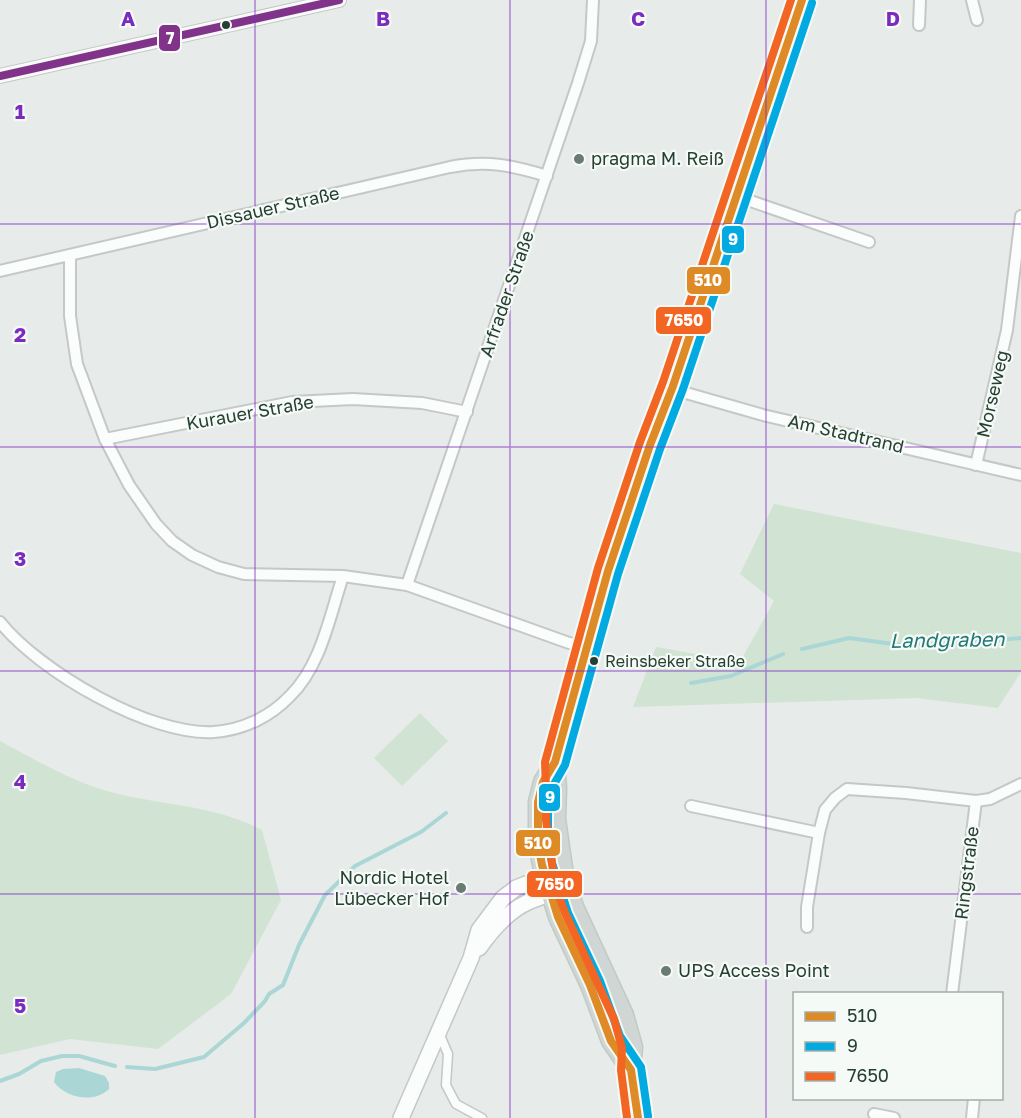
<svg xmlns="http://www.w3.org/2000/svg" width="1021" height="1118" font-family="'Golos Text',sans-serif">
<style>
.green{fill:#d1e3d3}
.water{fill:#aad7d5}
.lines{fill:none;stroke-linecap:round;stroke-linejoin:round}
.stream{stroke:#aad7d5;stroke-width:4}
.pedestrian-casing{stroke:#c4c8c6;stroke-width:11}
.minor-casing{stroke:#c4c8c6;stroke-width:14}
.tertiary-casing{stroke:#c4c8c6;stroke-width:16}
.secondary-casing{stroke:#c3c9c6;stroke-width:18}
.primary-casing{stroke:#c2cac6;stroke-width:21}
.pedestrian{stroke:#fbfcfc;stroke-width:8}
.minor{stroke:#fbfcfc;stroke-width:10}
.tertiary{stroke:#fbfcfc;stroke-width:14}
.secondary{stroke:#fbfcfc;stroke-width:15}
.primary{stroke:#cfd6d3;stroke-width:18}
.bus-1-casing{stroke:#f5faf7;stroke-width:12}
.bus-2-casing{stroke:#f5faf7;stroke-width:12}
.bus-3-casing{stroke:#f5faf7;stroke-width:12}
.bus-4-casing{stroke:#f5faf7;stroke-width:12}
.bus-1{stroke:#de8b27;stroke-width:8}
.bus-2{stroke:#02aae1;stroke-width:8}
.bus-3{stroke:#f26522;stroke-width:8}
.bus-4{stroke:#81338a;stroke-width:8}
.grid{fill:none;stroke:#7b2cbf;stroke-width:1.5;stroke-opacity:0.55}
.bus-dot{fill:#253f32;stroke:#f5faf7;stroke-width:2}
.poi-dot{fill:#697b72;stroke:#f5faf7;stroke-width:2}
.labels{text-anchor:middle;stroke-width:4.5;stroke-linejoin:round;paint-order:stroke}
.bus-label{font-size:16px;fill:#253f32;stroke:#f5faf7;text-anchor:start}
.poi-label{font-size:18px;fill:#253f32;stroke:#f5faf7;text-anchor:start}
.street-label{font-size:18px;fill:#253f32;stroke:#f5faf7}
.water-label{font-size:20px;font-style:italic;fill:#217976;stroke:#f5faf7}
.grid-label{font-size:20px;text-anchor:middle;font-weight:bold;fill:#7b2cbf;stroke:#f5faf7;stroke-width:4.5;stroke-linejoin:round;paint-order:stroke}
.line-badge{stroke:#f5faf7;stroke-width:2}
.badge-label{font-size:16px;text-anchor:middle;font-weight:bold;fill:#fff}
</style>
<rect width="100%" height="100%" fill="#e7ebe9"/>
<!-- green -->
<g class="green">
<path d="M774 504 1021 553V672L998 708 917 698 633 707 656 647 740 662 774 601 740 574Z"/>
<path d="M420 713 448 741 402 786 374 758Z"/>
<path d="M0 741C36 760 74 783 114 793 162 805 218 806 262 830L281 900 231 994 158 1049 70 1039 0 1055Z"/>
</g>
<!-- water -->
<path class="water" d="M79 1068 105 1076 109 1083V1089C94 1104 66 1098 54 1082L56 1072 63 1069Z"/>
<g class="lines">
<!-- stream -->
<g class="stream">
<path d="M802 649 849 638 901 645 952 644 1021 638"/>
<path d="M691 683 731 676 783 654"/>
<path d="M127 1067 155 1069 204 1057 244 1023 265 1001 269 994 283 985 299 945 325 895 355 866 421 832 446 813"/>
<path d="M0 1081 19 1074 41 1061 62 1056H79L115 1066"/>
</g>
<defs>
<path id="pedestrian" d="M439 1033 448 1054 446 1085 456 1104 482 1118"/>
<g id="minor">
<path d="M972 0 977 20"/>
<path d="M919 25 920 0"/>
<path d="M736 196 869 242"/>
<path d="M70 255V316L77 364 105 439 129 485 156 524 172 541 192 555 218 567 244 574 343 576 407 585 569 643 588 647"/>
<path d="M0 271 450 167C487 160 511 165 547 176"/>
<path d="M673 386 686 393 763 415 1021 475"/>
<path d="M105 439 292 402 353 399 422 403 467 412"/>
<path d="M976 465 1007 330 1021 216"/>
<path d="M407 585 578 83 591 41 593 0"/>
<path d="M0 622C39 671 150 736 214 732 243 730 270 717 290 696 321 666 330 615 343 576"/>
<path d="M691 806 819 833"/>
<path d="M807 927V907L819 833 825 810 835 798 847 789 906 793 976 801 990 799 1021 784"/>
<path d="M952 994 976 801"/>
<path d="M874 1114 894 1118"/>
<path d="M972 1118 974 1098"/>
</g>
<path id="tertiary" d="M0 76 339 0"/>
<g id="secondary">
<path d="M479 948C491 931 508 911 528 902 539 897 548 896 558 888"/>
<path d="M401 1118 471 958 479 930 503 898 516 888 526 884 556 881"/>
</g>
<g id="primary">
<path d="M555 762 557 789 556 819 565 882 575 909 624 1015 633 1047 631 1070 638 1118"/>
<path d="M631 1070 611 1041 590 985 558 917 542 865 538 843V802L543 782 555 762 608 571 650 445 673 386 802 0"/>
</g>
</defs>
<!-- pedestrian casing -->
<use href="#pedestrian" class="pedestrian-casing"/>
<!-- minor casing -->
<use href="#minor" class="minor-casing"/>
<!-- tertiary casing -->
<use href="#tertiary" class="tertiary-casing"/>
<!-- secondary casing -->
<use href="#secondary" class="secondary-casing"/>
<!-- primary casing -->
<use href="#primary" class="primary-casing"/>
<!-- pedestrian -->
<use href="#pedestrian" class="pedestrian"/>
<!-- minor -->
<use href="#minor" class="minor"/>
<!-- tertiary -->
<use href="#tertiary" class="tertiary"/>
<!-- secondary -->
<use href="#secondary" class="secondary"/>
<!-- primary -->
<use href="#primary" class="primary"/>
<defs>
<path id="bus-1" d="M638 1118 631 1070 611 1041 590 985 558 917 542 865 538 843V802L543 782 555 762 608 571 650 445 673 386 802 0"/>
<path id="bus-2" d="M648 1116 641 1067 620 1036 600 981 568 913 552 863 548 842V803L553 786 565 765 618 574 660 449 683 389 812 3"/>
<path id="bus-3" d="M627 1118 621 1070 622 1048 614 1019 565 913 555 885 546 820V789L545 762 598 568 640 442 663 382 791 0"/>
<path id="bus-4" d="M0 76 339 0"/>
</defs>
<!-- bus-1 casing -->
<use href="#bus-1" class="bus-1-casing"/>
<!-- bus-2 casing -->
<use href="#bus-2" class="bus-2-casing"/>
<!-- bus-3 casing -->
<use href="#bus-3" class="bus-3-casing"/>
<!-- bus-4 casing -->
<use href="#bus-4" class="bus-4-casing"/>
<!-- bus-1 -->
<use href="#bus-1" class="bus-1"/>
<!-- bus-2 -->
<use href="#bus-2" class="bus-2"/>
<!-- bus-3 -->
<use href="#bus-3" class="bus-3"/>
<!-- bus-4 -->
<use href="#bus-4" class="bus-4"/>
</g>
<!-- grid -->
<path class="grid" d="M255 0V1118M510 0V1118M766 0V1118M0 224H1021M0 447H1021M0 671H1021M0 894H1021"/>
<!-- markers -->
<g class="bus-dot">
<circle cx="226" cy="25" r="5"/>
<circle cx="594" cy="661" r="5"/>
</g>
<g class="poi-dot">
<circle cx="579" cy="159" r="6"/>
<circle cx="461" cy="888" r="6"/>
<circle cx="666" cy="971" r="6"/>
</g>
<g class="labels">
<!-- bus labels -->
<g class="bus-label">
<text x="605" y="667">Reinsbeker Straße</text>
</g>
<!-- poi labels -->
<g class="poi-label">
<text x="591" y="165">pragma M. Reiß</text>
<text x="449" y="884" text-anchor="end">Nordic Hotel<tspan x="449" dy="21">Lübecker Hof</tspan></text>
<text x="678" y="977">UPS Access Point</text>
</g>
<!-- street labels -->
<g class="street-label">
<text transform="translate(273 208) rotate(-13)" y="6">Dissauer Straße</text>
<text transform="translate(507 294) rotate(-71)" y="6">Arfrader Straße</text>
<text transform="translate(993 394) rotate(-77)" y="6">Morseweg</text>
<text transform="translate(250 413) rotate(-10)" y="6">Kurauer Straße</text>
<text transform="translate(846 434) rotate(13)" y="6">Am Stadtrand</text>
<text transform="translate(967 873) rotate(-83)" y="6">Ringstraße</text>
</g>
<!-- water labels -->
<g class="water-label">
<text transform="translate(947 640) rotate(-1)" y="7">Landgraben</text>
</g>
</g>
<g class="grid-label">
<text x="128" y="26">A</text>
<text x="383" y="26">B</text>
<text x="638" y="26">C</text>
<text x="893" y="26">D</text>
<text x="20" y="119">1</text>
<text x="20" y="342">2</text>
<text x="20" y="566">3</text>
<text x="20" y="789">4</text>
<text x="20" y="1013">5</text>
</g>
<g class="line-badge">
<rect x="158" y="24" width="23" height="28" rx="6" fill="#81338a"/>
<rect x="721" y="225" width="24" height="29" rx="6" fill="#02aae1"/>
<rect x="686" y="266" width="45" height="29" rx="6" fill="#de8b27"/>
<rect x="655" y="306" width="57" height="29" rx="6" fill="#f26522"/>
<rect x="538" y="783" width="23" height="29" rx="6" fill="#02aae1"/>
<rect x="515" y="829" width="46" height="28" rx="6" fill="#de8b27"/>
<rect x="526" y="870" width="57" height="28" rx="6" fill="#f26522"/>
</g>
<g class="badge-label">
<text x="170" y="44">7</text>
<text x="733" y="245">9</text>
<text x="708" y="286">510</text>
<text x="684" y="326">7650</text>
<text x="550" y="803">9</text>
<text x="538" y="849">510</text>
<text x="555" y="890">7650</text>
</g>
<!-- legend -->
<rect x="793" y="992" width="210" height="108" fill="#f5faf7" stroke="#a2afa8" stroke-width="1.5"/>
<rect x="805" y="1012" width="30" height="9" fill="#de8b27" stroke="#a2afa8" stroke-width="1.5"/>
<text x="847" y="1022" font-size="18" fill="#253f32">510</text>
<rect x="805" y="1042" width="30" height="9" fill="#02aae1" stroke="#a2afa8" stroke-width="1.5"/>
<text x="847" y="1052" font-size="18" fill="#253f32">9</text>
<rect x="805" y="1072" width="30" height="9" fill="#f26522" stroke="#a2afa8" stroke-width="1.5"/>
<text x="847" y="1082" font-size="18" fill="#253f32">7650</text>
</svg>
